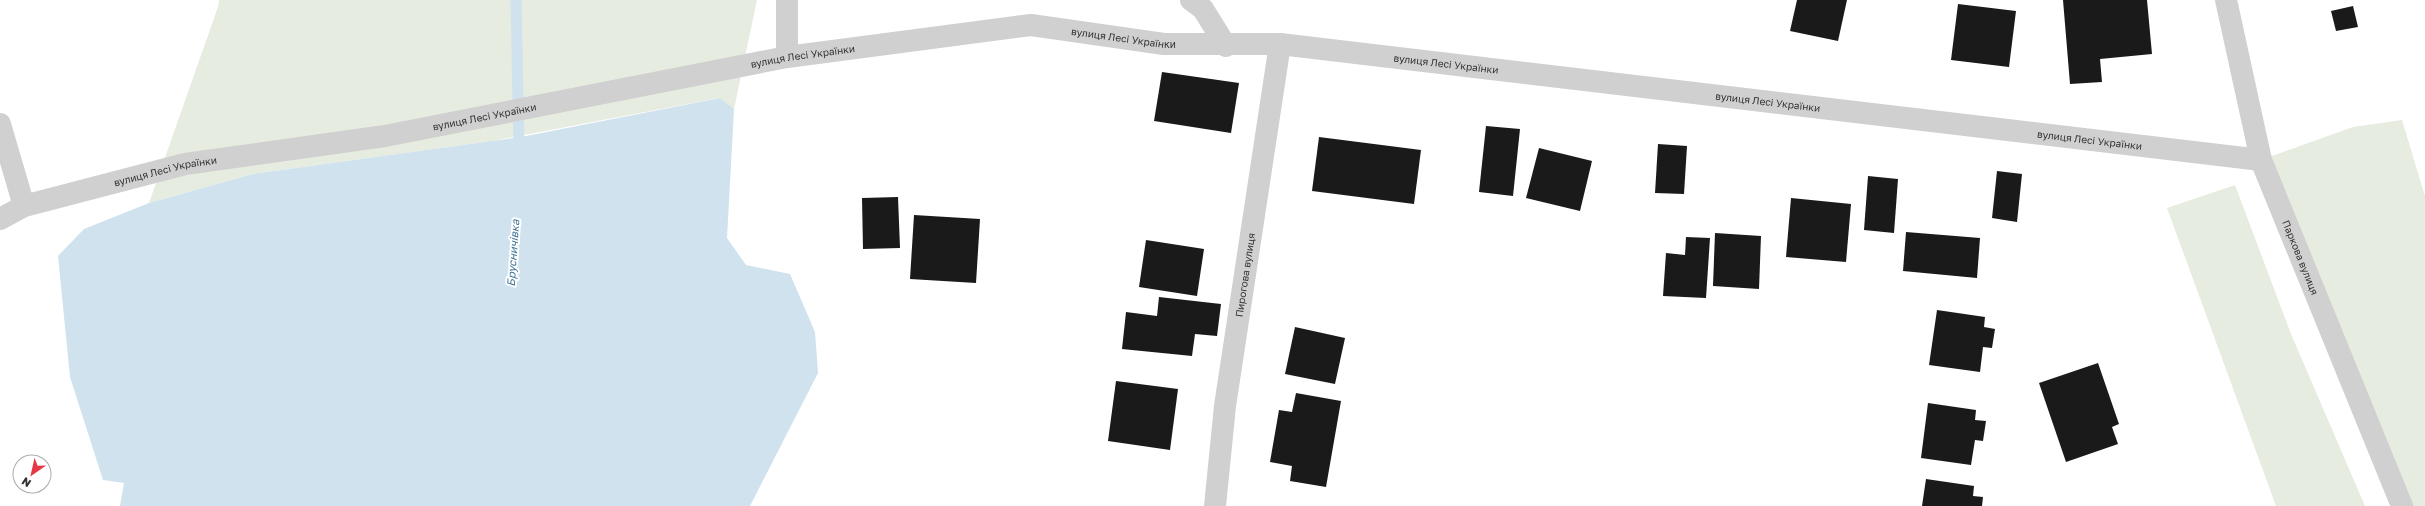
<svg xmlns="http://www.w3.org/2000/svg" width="2425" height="506" font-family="'Golos Text',sans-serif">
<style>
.green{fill:#e6ecdf}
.water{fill:#cfe2ee}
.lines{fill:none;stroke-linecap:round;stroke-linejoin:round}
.stream{stroke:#cfe2ee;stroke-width:11}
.building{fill:#1a1a1a}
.minor{stroke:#d0d0d0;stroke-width:22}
.labels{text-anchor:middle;stroke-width:4;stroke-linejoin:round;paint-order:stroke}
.street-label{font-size:10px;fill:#333;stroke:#fff}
.water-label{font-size:11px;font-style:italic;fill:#3f7597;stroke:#fff}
</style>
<rect width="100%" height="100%" fill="#fff"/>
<!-- green -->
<g class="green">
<path d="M219 0H757L734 109 719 98 492 141 253 174 149 203 218 7Z"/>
<path d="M2402 120 2425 196V506H2402L2261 160 2353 127Z"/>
<path d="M2235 185 2291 334 2365 506H2276L2167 208Z"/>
</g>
<!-- water -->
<path class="water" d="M720 98 734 109 727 238 746 265 790 274 815 332 818 373 750 506H120L124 483 103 480 70 377 58 256 84 229 149 203 253 174 521 137Z"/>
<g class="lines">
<!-- stream -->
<path class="stream" d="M516 0 519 152"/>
</g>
<!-- building -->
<g class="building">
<path d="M1797 0H1847L1838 41 1790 31Z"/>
<path d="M2063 0H2147L2152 54 2100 59 2102 82 2070 84Z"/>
<path d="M1958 4 2016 11 2009 67 1951 60Z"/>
<path d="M2353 6 2358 27 2336 31 2331 11Z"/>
<path d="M1162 72 1239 83 1231 133 1154 121Z"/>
<path d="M1486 126 1520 129 1513 196 1479 192Z"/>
<path d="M1319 137 1421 150 1414 204 1312 191Z"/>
<path d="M1658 144 1687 146 1684 194 1655 193Z"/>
<path d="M1539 148 1592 161 1580 211 1526 198Z"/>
<path d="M1997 171 2022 174 2017 222 1992 218Z"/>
<path d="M1868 176 1898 179 1894 233 1864 230Z"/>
<path d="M898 197 900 248 863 249 862 198Z"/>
<path d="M1791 198 1851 204 1846 262 1786 257Z"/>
<path d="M914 215 980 219 976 283 910 279Z"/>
<path d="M1906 232 1980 238 1977 278 1903 271Z"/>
<path d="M1715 233 1761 236 1759 289 1713 286Z"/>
<path d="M1686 237 1710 238 1706 298 1663 296 1666 253 1685 255Z"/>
<path d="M1146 240 1204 249 1197 296 1139 287Z"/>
<path d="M1159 297 1221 304 1217 336 1195 334 1192 356 1122 349 1126 312 1157 316Z"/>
<path d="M1937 310 1985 317 1984 327 1995 329 1992 348 1983 347 1980 372 1929 365Z"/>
<path d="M1295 327 1345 338 1335 384 1285 374Z"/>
<path d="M2098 363 2119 424 2112 427 2118 444 2066 462 2039 383Z"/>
<path d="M1116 381 1178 389 1170 450 1108 441Z"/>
<path d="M1296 393 1341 401 1326 487 1290 481 1292 466 1270 462 1279 410 1292 412Z"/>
<path d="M1928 403 1976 410 1975 420 1986 421 1983 441 1975 440 1971 465 1921 458Z"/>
<path d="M1926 479 1974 486 1973 496 1983 497 1982 506H1922Z"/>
</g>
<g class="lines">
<!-- minor -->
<g class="minor">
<path d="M1191 0 1203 9 1226 46"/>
<path id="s1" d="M2226 0 2261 160 2402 506"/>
<path d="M787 57V0"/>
<path d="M0 124 24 206"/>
<path id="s2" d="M0 219 24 206 185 164 385 136 787 57 1031 25 1164 44H1280L2261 160"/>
<path id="s3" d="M1215 506 1225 406 1280 44"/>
</g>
</g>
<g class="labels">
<!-- street labels -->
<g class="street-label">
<text dy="4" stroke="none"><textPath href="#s2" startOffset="1145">вулиця Лесі Українки</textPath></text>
<text dy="4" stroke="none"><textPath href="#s2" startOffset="821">вулиця Лесі Українки</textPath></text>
<text dy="4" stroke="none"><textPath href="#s2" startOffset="1469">вулиця Лесі Українки</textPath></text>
<text dy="4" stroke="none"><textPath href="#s2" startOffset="1793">вулиця Лесі Українки</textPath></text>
<text dy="4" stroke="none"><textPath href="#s2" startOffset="497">вулиця Лесі Українки</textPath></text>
<text dy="4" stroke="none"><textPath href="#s2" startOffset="2117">вулиця Лесі Українки</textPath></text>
<text dy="4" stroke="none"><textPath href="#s2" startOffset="173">вулиця Лесі Українки</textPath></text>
<text dy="4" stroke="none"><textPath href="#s1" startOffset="269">Паркова вулиця</textPath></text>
<text dy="4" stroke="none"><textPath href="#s3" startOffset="233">Пирогова вулиця</textPath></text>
</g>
<!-- water labels -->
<g class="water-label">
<text transform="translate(513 253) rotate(-86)" y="4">Брусничівка</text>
</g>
</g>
<!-- north arrow -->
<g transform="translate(32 474) rotate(214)"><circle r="19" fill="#ffffff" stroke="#adadad"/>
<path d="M0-3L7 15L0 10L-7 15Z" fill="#e63946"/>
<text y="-6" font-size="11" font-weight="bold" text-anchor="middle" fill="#333333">N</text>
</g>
</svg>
